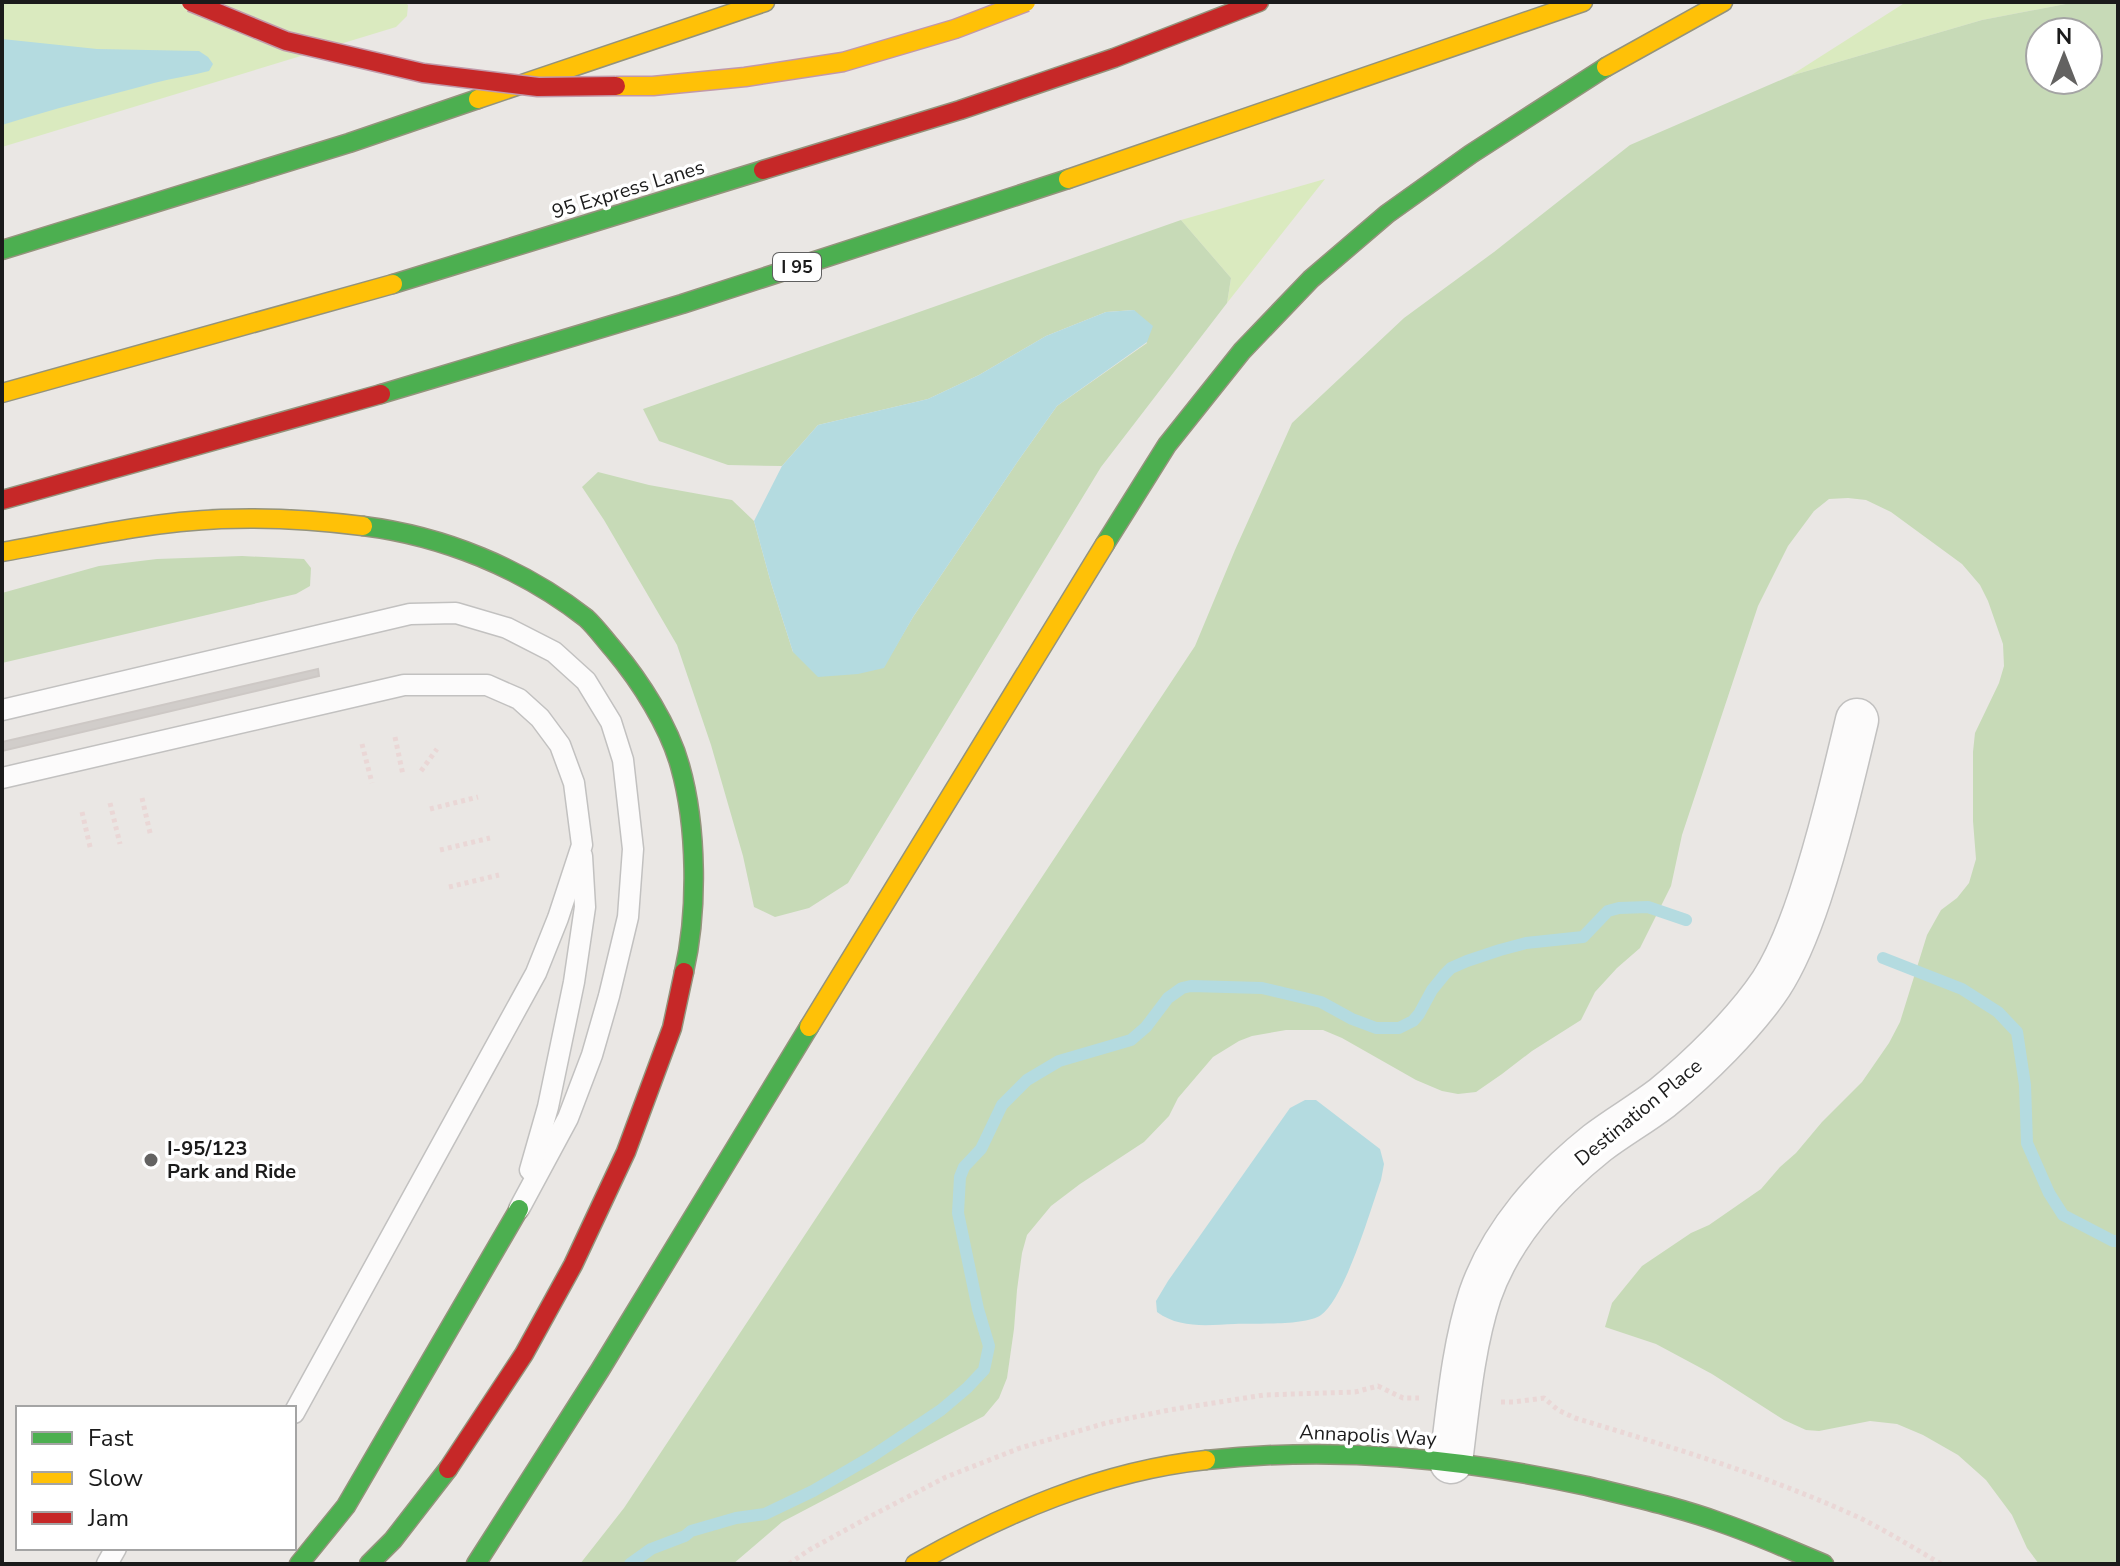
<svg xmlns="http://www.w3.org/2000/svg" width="2120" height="1566" font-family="'Nunito Sans',sans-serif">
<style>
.grass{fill:#daeabf}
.forest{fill:#c7dab7;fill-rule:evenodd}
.water{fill:#b4dbe0}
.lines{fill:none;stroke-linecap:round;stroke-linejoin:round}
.stream{stroke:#b4dbe0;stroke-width:12}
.building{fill:#d1cdca;stroke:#cdc8c5;stroke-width:2}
.lane-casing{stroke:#c2c1c0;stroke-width:23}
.street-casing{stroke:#c2c1c0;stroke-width:45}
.fast-casing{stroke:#94937c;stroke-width:21}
.slow-casing{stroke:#94937c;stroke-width:21}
.jam-casing{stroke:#94937c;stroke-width:21}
.path{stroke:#ead7d6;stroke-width:5;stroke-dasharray:4 4;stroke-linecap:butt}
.lane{stroke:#fcfbfb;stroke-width:20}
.street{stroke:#fcfbfb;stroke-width:42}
.fast{stroke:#4caf50;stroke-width:18}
.slow{stroke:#ffc107;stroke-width:18}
.jam{stroke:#c62828;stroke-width:18}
.slow-bridge-casing{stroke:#c199a9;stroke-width:21;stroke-linecap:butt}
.jam-bridge-casing{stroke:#c199a9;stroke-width:21;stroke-linecap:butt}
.slow-bridge{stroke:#ffc107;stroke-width:18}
.jam-bridge{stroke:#c62828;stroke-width:18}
.poi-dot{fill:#636261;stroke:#fff;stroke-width:3}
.labels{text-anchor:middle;stroke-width:7;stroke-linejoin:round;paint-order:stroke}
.shield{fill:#fff;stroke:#5f5f5f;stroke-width:2}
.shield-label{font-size:18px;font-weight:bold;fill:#1b1b1b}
.street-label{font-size:20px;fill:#1b1b1b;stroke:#fff}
.poi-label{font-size:20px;font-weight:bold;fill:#1b1b1b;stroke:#fff;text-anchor:start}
</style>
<rect width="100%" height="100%" fill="#eae7e4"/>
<!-- grass -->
<g class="grass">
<path d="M2 2H404L408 5 407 16 396 27 2 147Z"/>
<path d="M1906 2H2076L1982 20 1790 76Z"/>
<path d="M1325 179 1227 303 1231 278 1181 220Z"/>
</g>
<!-- forest -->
<g class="forest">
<path d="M2076 2H2118V1564H2039L2027 1548 2012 1515 1986 1480 1958 1455 1923 1435 1897 1424 1870 1421 1819 1431 1806 1430 1784 1420 1712 1374 1656 1344 1605 1327 1612 1303 1642 1266 1691 1233 1709 1225 1761 1189 1780 1167 1796 1153 1822 1122 1862 1082 1889 1043 1900 1022 1927 935 1941 910 1957 898 1969 883 1976 859 1973 821V752L1975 733 1999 683 2004 666 2003 644 1988 601 1980 585 1962 564 1891 512 1866 500 1848 498 1829 499 1814 511 1788 546 1758 606 1682 835 1671 886 1640 948 1617 968 1595 992 1581 1020 1532 1051 1502 1074 1476 1092 1458 1094 1442 1091 1416 1080 1342 1038 1323 1030H1286L1252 1036 1239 1041 1213 1057 1178 1098 1169 1116 1144 1142 1080 1184 1051 1206 1027 1235 1022 1253 1017 1290 1014 1329 1007 1378 999 1398 984 1416 782 1522 733 1564H580L624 1508 1195 646 1235 550 1292 423 1404 318 1494 252 1630 145 1790 76 1982 20ZM2040 32H2088V80H2040Z"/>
<path d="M1181 220 1231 278 1227 303 1101 467 848 883 809 908 775 917 754 907 743 856 711 745 677 645 604 520 582 487 598 472 649 485 732 500 754 521 771 583 793 652 883 668 913 617 1018 461 1057 406 1147 343 1134 310 1106 312 1046 336 979 375 928 399 818 425 782 466 728 465 659 441 643 409Z"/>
<path d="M242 556 304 559 311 568 310 586 296 594 2 663V593L99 566 157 559Z"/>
</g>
<!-- water -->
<g class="water">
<path d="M2 39 97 49 199 51 208 57 213 64 209 71C191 76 172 78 154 83 103 97 52 109 2 125Z"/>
<path d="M1134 310 1153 326 1147 342 1057 406 1018 461 913 617 884 668 858 674 818 677 793 652 771 583 754 521 782 466 818 425 928 399 979 375 1046 336 1106 312Z"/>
<path d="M1305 1100H1316L1380 1149 1384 1164 1381 1180C1370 1211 1345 1298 1321 1315 1305 1326 1255 1323 1235 1324 1208 1325 1180 1329 1157 1312L1156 1301 1168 1281 1290 1108Z"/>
</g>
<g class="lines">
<!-- stream -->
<g class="stream">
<path d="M1883 958 1962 989 1998 1012 2017 1032 2025 1085 2027 1143 2049 1193 2063 1215 2113 1241H2118"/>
<path d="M630 1564 651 1549 685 1536 691 1531 736 1518 765 1514 813 1491 871 1457 941 1410 967 1388 984 1370 989 1346 978 1309 958 1213 960 1177 964 1167 981 1149 1002 1105 1027 1080 1059 1061 1131 1040 1146 1027 1168 998 1182 988 1191 986 1262 988 1321 1002 1352 1019 1376 1028H1399L1413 1021 1419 1014 1432 990 1445 974 1451 968 1467 961 1500 950 1526 943 1583 937 1608 911 1619 908 1648 907 1686 920"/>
</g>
</g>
<!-- building -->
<path class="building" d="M318 669 319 676 2 751V742Z"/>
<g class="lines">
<defs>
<g id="lane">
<path d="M2 710 410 614 456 613 507 628 554 652 586 681 611 722 623 760 633 849 628 917 609 996 592 1055 568 1118 519 1209"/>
<path d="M2 778 404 685H487L519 699 540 718 560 745 574 783 582 845 558 918 536 973 294 1413"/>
<path d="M530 1170 548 1107 574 982 585 907 582 856"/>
<path d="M107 1564 116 1548"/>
</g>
<path id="street" d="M1451 1462C1458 1407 1463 1347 1480 1295 1501 1234 1548 1182 1597 1143 1618 1127 1641 1114 1662 1098 1698 1069 1745 1023 1771 984 1788 958 1800 926 1810 896 1829 838 1843 779 1857 720"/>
<g id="fast">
<path d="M2 250 349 143 478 99"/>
<path d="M393 284 763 170"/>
<path d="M381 394 682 304 1068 179"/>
<path d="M363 526C443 536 522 568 586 618 596 627 605 640 614 650 640 681 669 726 680 766 697 826 698 911 684 972"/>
<path d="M1105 544 1167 445 1242 351 1311 279 1387 214 1471 154 1606 67"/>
<path d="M1206 1460C1338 1446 1458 1458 1587 1486 1632 1497 1678 1507 1722 1523 1757 1535 1790 1550 1824 1564"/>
<path d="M299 1564 346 1506 519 1209"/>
<path d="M369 1564 393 1540 448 1469"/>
<path d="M476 1564 600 1370 809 1027"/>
</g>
<g id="slow">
<path d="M1606 67 1723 2"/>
<path d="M478 99 765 2"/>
<path d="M1068 179 1583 2"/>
<path d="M2 393 393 284"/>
<path d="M2 552C74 539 148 522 221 519 269 517 316 520 363 526"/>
<path d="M809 1027 1105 544"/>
<path d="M915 1564C1005 1513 1102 1471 1206 1460"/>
</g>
<g id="jam">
<path d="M763 170 960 110 1114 58 1259 2"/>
<path d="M2 500 381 394"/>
<path d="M448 1469 524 1354 573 1265 626 1152 672 1028 684 972"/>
</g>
</defs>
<!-- lane casing -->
<use href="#lane" class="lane-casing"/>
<!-- street casing -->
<use href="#street" class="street-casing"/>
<!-- fast casing -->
<use href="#fast" class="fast-casing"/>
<!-- slow casing -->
<use href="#slow" class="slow-casing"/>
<!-- jam casing -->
<use href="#jam" class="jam-casing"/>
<!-- path -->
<g class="path">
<path d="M395 737 403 775"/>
<path d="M362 744 372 783"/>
<path d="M421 771 437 749"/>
<path d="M142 798 151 837"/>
<path d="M110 803 120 844"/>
<path d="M430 809 478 797"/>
<path d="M82 812 91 851"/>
<path d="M440 850 490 838"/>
<path d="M449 887 499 875"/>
<path d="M1501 1402H1513L1544 1398 1558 1410 1575 1418C1671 1447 1769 1476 1860 1518 1888 1532 1914 1548 1941 1564"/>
<path d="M789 1564 809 1550 871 1516 946 1477 1020 1448 1106 1423 1169 1410 1264 1395 1355 1392 1378 1386 1403 1398H1419"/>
</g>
<!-- lane -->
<use href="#lane" class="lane"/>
<!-- street -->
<use href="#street" class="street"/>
<!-- fast -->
<use href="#fast" class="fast"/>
<!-- slow -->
<use href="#slow" class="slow"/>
<!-- jam -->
<use href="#jam" class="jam"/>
<defs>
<path id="slow-bridge" d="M616 86H653L745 77 843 62 955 29 1026 2"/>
<path id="jam-bridge" d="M191 2 286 41 423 73 538 87 616 86"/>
</defs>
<!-- slow-bridge casing -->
<use href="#slow-bridge" class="slow-bridge-casing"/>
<!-- jam-bridge casing -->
<use href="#jam-bridge" class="jam-bridge-casing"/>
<!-- slow-bridge -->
<use href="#slow-bridge" class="slow-bridge"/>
<!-- jam-bridge -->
<use href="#jam-bridge" class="jam-bridge"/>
</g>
<!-- markers -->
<circle class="poi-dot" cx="151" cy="1160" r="8"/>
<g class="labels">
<!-- shield labels -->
<rect class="shield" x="773" y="253" width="48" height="28" rx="6"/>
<g class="shield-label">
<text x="797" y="273">I 95</text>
</g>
<!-- street labels -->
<g class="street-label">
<text transform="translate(628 189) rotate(-17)" y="7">95 Express Lanes</text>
<text transform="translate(1638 1112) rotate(-39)" y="7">Destination Place</text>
<text transform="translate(1368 1435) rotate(3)" y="7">Annapolis Way</text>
</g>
<!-- poi labels -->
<g class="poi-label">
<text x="167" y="1155">I-95/123<tspan x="167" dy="23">Park and Ride</tspan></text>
</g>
</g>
<!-- border -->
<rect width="2120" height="1566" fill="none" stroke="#1b1b1b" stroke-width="8"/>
<!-- legend -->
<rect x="16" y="1406" width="280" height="144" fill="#ffffff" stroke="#a4a4a4" stroke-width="2"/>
<rect x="32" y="1432" width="40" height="12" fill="#4caf50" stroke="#a4a4a4" stroke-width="2"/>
<text x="88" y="1446" font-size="24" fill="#1b1b1b">Fast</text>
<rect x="32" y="1472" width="40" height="12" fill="#ffc107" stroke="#a4a4a4" stroke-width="2"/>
<text x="88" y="1486" font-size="24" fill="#1b1b1b">Slow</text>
<rect x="32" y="1512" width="40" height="12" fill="#c62828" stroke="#a4a4a4" stroke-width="2"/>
<text x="88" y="1526" font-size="24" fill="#1b1b1b">Jam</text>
<!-- north arrow -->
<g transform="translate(2064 56)"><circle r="38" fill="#ffffff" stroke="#a4a4a4" stroke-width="2"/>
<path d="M0-6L14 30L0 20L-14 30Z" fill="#636261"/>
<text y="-12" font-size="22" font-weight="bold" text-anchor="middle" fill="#1b1b1b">N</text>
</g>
</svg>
